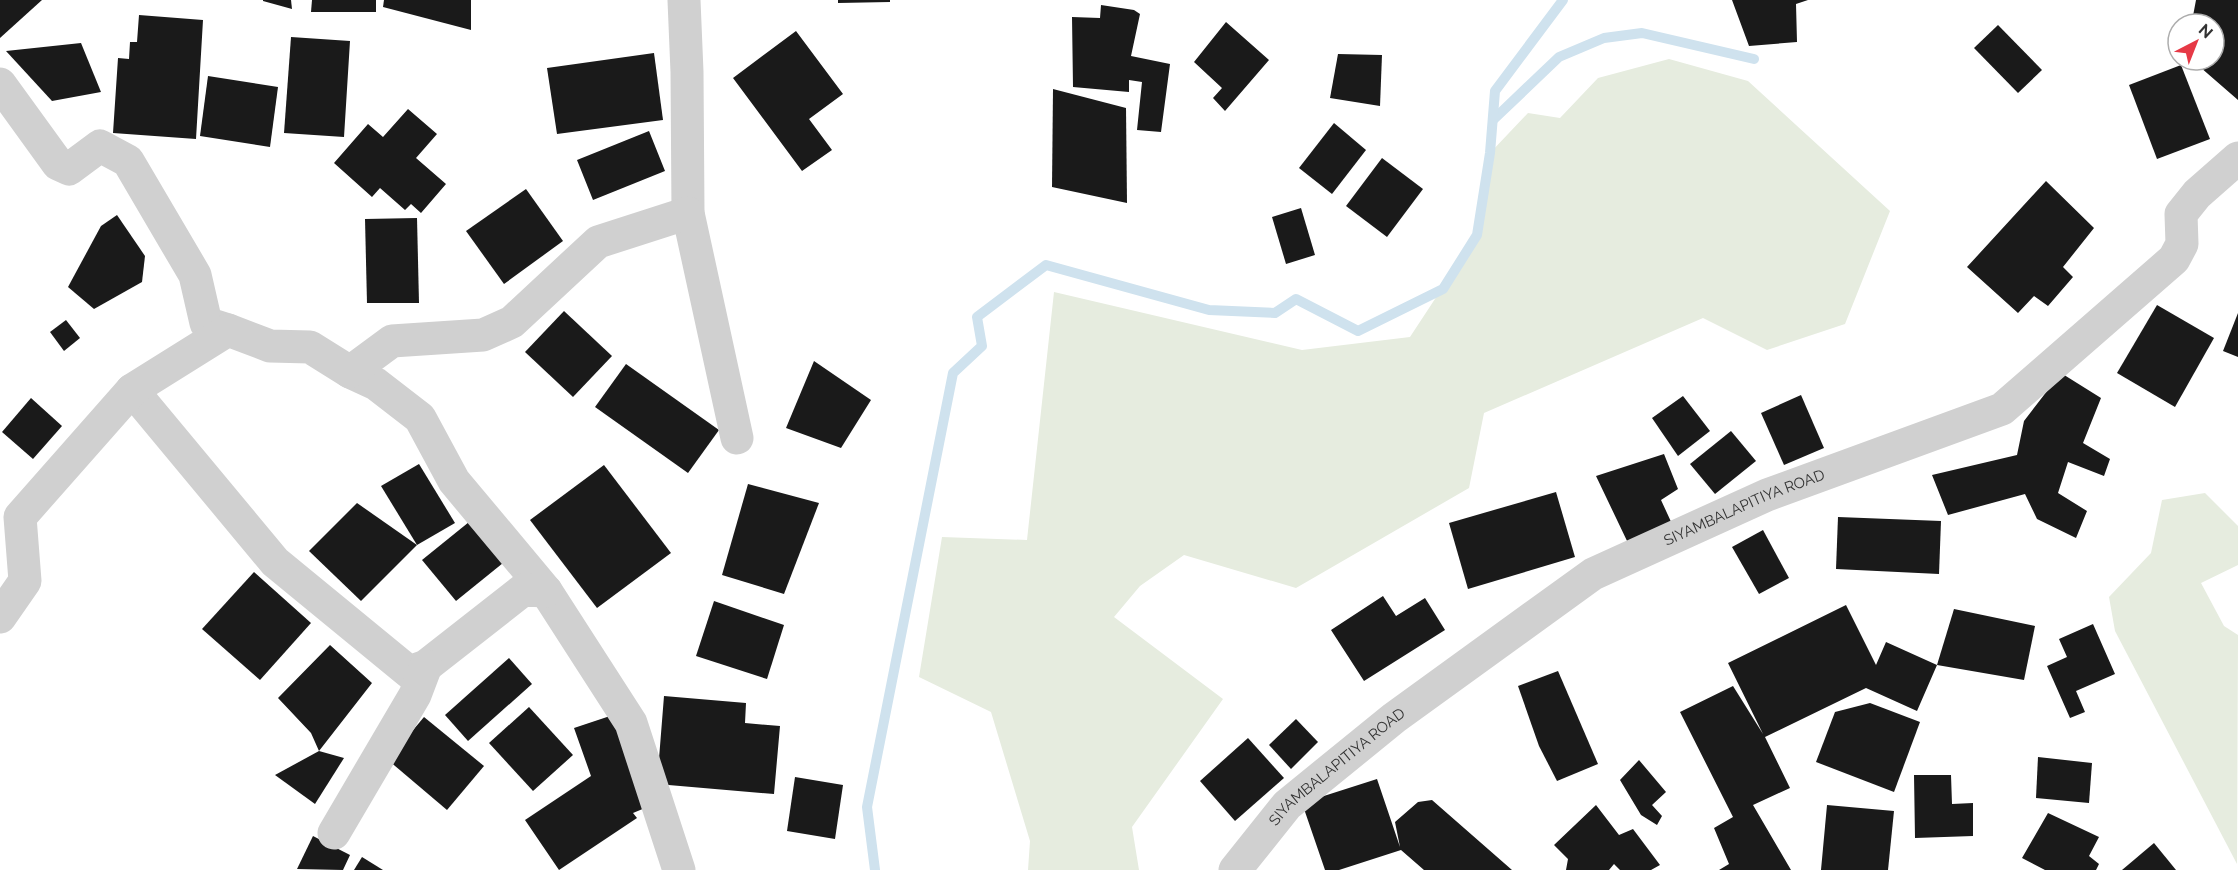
<svg xmlns="http://www.w3.org/2000/svg" width="2238" height="870" font-family="Raleway,sans-serif">
<style>
.green{fill:#e6ecdf}
.lines{fill:none;stroke-linecap:round;stroke-linejoin:round}
.stream{stroke:#cfe2ee;stroke-width:10}
.building{fill:#1a1a1a}
.minor{stroke:#d0d0d0;stroke-width:33}
.labels{text-anchor:middle;stroke-width:6;stroke-linejoin:round;paint-order:stroke}
.street-label{font-size:15px;fill:#333;stroke:#fff}
</style>
<rect width="100%" height="100%" fill="#fff"/>
<!-- green -->
<g class="green">
<path d="M1669 59 1748 81 1890 211 1845 324 1767 350 1703 318 1484 413 1469 488 1296 588 1184 555 1140 586 1114 617 1223 699 1132 827 1139 870H1028L1030 841 991 712 919 677 942 537 1027 540 1054 292 1302 350 1410 337 1477 235 1490 153 1528 113 1560 118 1598 78Z"/>
<path d="M2205 493 2238 526V565L2201 583 2224 626 2238 635 2237 864 2115 631 2109 597 2151 553 2162 500Z"/>
</g>
<g class="lines">
<!-- stream -->
<g class="stream">
<path d="M1493 120 1559 57 1604 38 1642 33 1754 59"/>
<path d="M875 870 867 807 953 373 982 346 977 317 1046 265 1209 310 1275 313 1296 299 1358 331 1443 289 1477 235 1490 153 1495 91 1563 0"/>
</g>
</g>
<!-- building -->
<g class="building">
<path d="M0 0H42L0 38Z"/>
<path d="M263 0H291L292 9 263 1Z"/>
<path d="M312 0H376V12H311Z"/>
<path d="M384 0H471V30L383 7Z"/>
<path d="M838 0H890V2L838 3Z"/>
<path d="M1732 0H1808L1796 4 1797 42 1749 46Z"/>
<path d="M2196 0H2238V100L2200 67 2199 60H2214V32L2221 29 2193 16Z"/>
<path d="M1101 5 1134 10 1140 14 1131 56 1170 64 1161 132 1137 130 1142 82 1129 80V92L1073 87 1072 17 1100 18Z"/>
<path d="M139 15 203 20 196 139 113 133 118 58 129 59 130 42H137Z"/>
<path d="M1226 22 1269 60 1225 111 1213 98 1222 88 1194 62Z"/>
<path d="M1998 25 2042 70 2018 93 1974 48Z"/>
<path d="M796 31 843 94 809 119 832 150 802 171 733 78Z"/>
<path d="M291 37 350 41 344 137 284 133Z"/>
<path d="M81 43 101 92 52 101 6 51Z"/>
<path d="M654 53 663 120 557 134 547 68Z"/>
<path d="M1338 54 1382 55 1380 106 1330 98Z"/>
<path d="M2181 65 2210 139 2157 159 2129 85Z"/>
<path d="M208 76 278 87 270 147 200 136Z"/>
<path d="M1053 89 1126 108 1127 203 1052 187Z"/>
<path d="M408 109 437 134 416 158 446 184 421 213 411 204 405 210 380 188 372 197 334 163 368 124 383 137Z"/>
<path d="M1334 123 1366 150 1332 194 1299 168Z"/>
<path d="M649 131 665 171 593 200 577 160Z"/>
<path d="M1382 158 1423 189 1387 237 1346 206Z"/>
<path d="M2046 181 2094 228 2063 267 2073 277 2048 306 2034 296 2018 313 1967 267Z"/>
<path d="M526 189 563 241 504 284 466 231Z"/>
<path d="M1301 208 1315 255 1286 264 1272 217Z"/>
<path d="M117 215 145 256 142 282 94 309 68 287 101 226Z"/>
<path d="M417 218 419 303H367L365 219Z"/>
<path d="M2157 305 2214 338 2175 407 2117 373Z"/>
<path d="M564 311 612 356 573 397 525 352Z"/>
<path d="M2238 313V357L2223 351Z"/>
<path d="M66 320 80 338 64 351 50 332Z"/>
<path d="M814 361 871 400 841 448 786 428Z"/>
<path d="M626 364 719 430 688 473 595 407Z"/>
<path d="M2061 373 2101 398 2083 443 2110 459 2104 476 2068 462 2058 493 2087 511 2076 538 2037 519 2025 494 1948 515 1932 475 2017 455 2024 421Z"/>
<path d="M1801 395 1824 448 1784 465 1761 413Z"/>
<path d="M1683 396 1710 431 1678 456 1652 418Z"/>
<path d="M31 398 62 426 33 459 2 432Z"/>
<path d="M1731 431 1756 461 1715 494 1690 464Z"/>
<path d="M1664 454 1678 489 1661 500 1673 526 1628 543 1596 476Z"/>
<path d="M419 464 455 523 417 545 381 486Z"/>
<path d="M604 465 671 553 597 608 530 520Z"/>
<path d="M748 484 819 503 784 594 722 575Z"/>
<path d="M1556 492 1575 557 1468 589 1449 523Z"/>
<path d="M357 503 417 545 361 601 309 551Z"/>
<path d="M1838 517 1941 521 1939 574 1836 569Z"/>
<path d="M469 522 503 563 456 601 422 560Z"/>
<path d="M1763 530 1789 578 1759 594 1732 547Z"/>
<path d="M254 572 311 623 260 680 202 629Z"/>
<path d="M1383 596 1396 616 1425 598 1445 630 1364 681 1331 630Z"/>
<path d="M714 601 784 625 767 679 696 656Z"/>
<path d="M1846 605 1876 665 1886 642 1937 665 1917 711 1866 688 1765 737 1790 788 1753 805 1791 870H1719L1729 864 1714 828 1733 817 1680 712 1733 686 1763 734 1728 663Z"/>
<path d="M1954 609 2035 626 2024 680 1937 665Z"/>
<path d="M2093 624 2115 674 2076 691 2085 712 2070 718 2047 666 2067 657 2059 639Z"/>
<path d="M330 645 372 683 319 751 311 733 278 698Z"/>
<path d="M509 658 532 684 468 741 445 715Z"/>
<path d="M1558 671 1598 764 1557 781 1539 746 1518 686Z"/>
<path d="M664 696 746 703 745 723 780 726 774 794 657 784Z"/>
<path d="M1870 703 1920 722 1894 792 1816 762 1835 712Z"/>
<path d="M529 707 573 755 533 791 489 743Z"/>
<path d="M613 715 645 808 633 813 637 818 559 870 525 820 591 776 574 728Z"/>
<path d="M424 717 484 766 447 810 388 760Z"/>
<path d="M1296 719 1318 742 1291 769 1269 745Z"/>
<path d="M1248 738 1284 778 1235 821 1200 781Z"/>
<path d="M319 751 344 758 315 804 275 775Z"/>
<path d="M2038 757 2092 763 2089 803 2036 798Z"/>
<path d="M1639 760 1666 792 1652 805 1662 816 1657 825 1641 815 1620 780Z"/>
<path d="M1914 775H1951L1952 804 1973 803V836L1915 838Z"/>
<path d="M795 777 843 785 835 839 787 831Z"/>
<path d="M1377 779 1400 847 1395 822 1418 802 1432 800 1512 870H1424L1401 850 1339 870H1325L1302 803Z"/>
<path d="M1596 805 1619 835 1633 829 1660 865 1651 870H1620L1614 864 1609 870H1566L1568 859 1554 845Z"/>
<path d="M1827 805 1894 811 1888 870H1821Z"/>
<path d="M2048 813 2099 837 2089 856 2099 864 2096 870H2045L2022 858Z"/>
<path d="M313 836 350 855 343 870 297 869Z"/>
<path d="M2154 843 2176 870H2122Z"/>
<path d="M362 857 383 870H354Z"/>
</g>
<g class="lines">
<!-- minor -->
<g class="minor">
<path d="M684 0 687 72 688 213 737 438"/>
<path d="M0 84 58 164 69 169 100 146 128 161 195 275 206 323 228 330"/>
<path d="M350 372 376 384 420 418 454 481 546 591 631 723 679 870"/>
<path d="M132 390 275 562 409 672 426 666 523 590 546 591"/>
<path d="M0 617 25 581 20 517 132 390 228 330 270 346 310 347 350 372 392 341 483 335 512 322 598 242 688 213"/>
<path d="M334 833 415 695 426 666"/>
<path id="s1" d="M1235 870 1287 805 1394 718 1593 574 1767 495 2002 409 2174 259 2182 244 2181 214 2197 194 2238 158"/>
</g>
</g>
<g class="labels">
<!-- street labels -->
<g class="street-label">
<text dy="5" stroke="none"><textPath href="#s1" startOffset="632">SIYAMBALAPITIYA ROAD</textPath></text>
<text dy="5" stroke="none"><textPath href="#s1" startOffset="146">SIYAMBALAPITIYA ROAD</textPath></text>
</g>
</g>
<!-- north arrow -->
<g transform="translate(2196 42) rotate(42)"><circle r="28" fill="#ffffff" stroke="#adadad" stroke-width="1.5"/>
<path d="M0-4.5L10 22L0 15L-10 22Z" fill="#e63946"/>
<text y="-9" font-size="16" font-weight="bold" text-anchor="middle" fill="#333333">N</text>
</g>
</svg>
